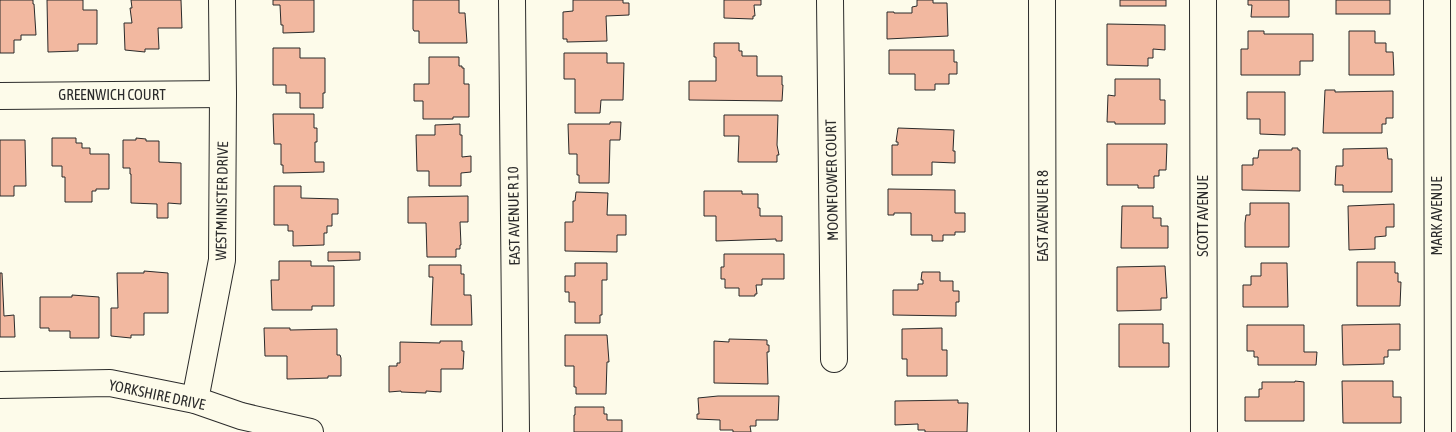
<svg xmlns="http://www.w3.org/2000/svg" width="1456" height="432" font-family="'Asap Condensed',sans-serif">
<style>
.building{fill:#f2b8a0;stroke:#2b2b2b}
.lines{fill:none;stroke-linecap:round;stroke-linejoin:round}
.minor-casing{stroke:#2b2b2b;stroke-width:28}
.minor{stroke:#fdfbea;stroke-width:26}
.labels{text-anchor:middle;stroke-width:4;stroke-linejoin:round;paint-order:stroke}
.street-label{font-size:15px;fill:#2b2b2b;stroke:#fdfbea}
</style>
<rect width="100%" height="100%" fill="#fdfbea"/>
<!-- building -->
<g class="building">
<path d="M0 0H33V4H34L36 35H21V40H14V53H0Z"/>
<path d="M47 0H83V10H97V44H78V51L48 52Z"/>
<path d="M131 0H181L182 28H158L159 49H145V52L125 50 124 23H132L130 8H132Z"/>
<path d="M273 0H314V32L283 33V25H281L280 5H273Z"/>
<path d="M413 0H459V13H465L467 43H419V31H414L413 29Z"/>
<path d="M573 0H623V3H629V15L606 16 607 41 567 42V39H563V12L573 11Z"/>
<path d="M724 0H761V5H754L755 16H753V19L724 18Z"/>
<path d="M917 0H933V3H947L948 36 887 39V12H894V13H912V7L917 6Z"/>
<rect x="1120" y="0" width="46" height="6"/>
<path d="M1248 0H1289V17H1251L1252 5H1248Z"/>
<rect x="1336" y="0" width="54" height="14"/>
<path d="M1107 24 1165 25V50L1153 49V58H1148V66L1107 65Z"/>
<path d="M1248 31H1264V34H1313V61H1300V75H1241V49H1248Z"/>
<path d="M1349 31H1375V43H1386V52H1393L1394 75H1349Z"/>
<path d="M714 43H739V51H742V56H757V76H782V85H783L782 101 689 100V81H716V57H714Z"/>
<path d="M273 48H300V58H325V93H323V108H300V93H286V85H273Z"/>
<path d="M889 50H954V62H957V74H949V84H935V90H915V74H889Z"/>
<path d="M564 53H607V63H624L623 100H601L600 113H575V79H564Z"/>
<path d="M429 57H459V66H462V68H464V84H469V117H453V119H423V101H414V84H429Z"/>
<path d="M1115 79H1160V100H1165V124H1115V122H1107L1108 95 1115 96Z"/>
<path d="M1325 90H1335V92L1393 91V118H1386V124H1382V133H1323Z"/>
<path d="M1247 92H1285V135L1260 134V119H1247Z"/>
<path d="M273 114H314V128H317V142H315V162H324V172L283 173V165H281V144H274Z"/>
<path d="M724 115H778L777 145 779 155H777V162H738L739 136H724Z"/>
<path d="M610 122H621L620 140H610L609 183H579V175H577V154H569L568 124H610Z"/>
<path d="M460 124V135H462V157L471 156V172L461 173V186H429V171H417L416 135H435V125Z"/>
<path d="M898 128 954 130 953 151H955V163L932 162V175H892V145H898V142H896Z"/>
<path d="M52 138H76V143H82V148H90V154H109V189H96V191H92V202H65V177H62V166H52Z"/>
<path d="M136 138 146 139V141H159V162L181 163V204L168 203V218H157V204L131 203V174H130V168H123V140H136Z"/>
<path d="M0 140H25L26 186H14V196H0Z"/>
<path d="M1107 144H1167L1166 170H1159V176H1154V188H1138V185H1107Z"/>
<path d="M1292 148H1298V150H1300V191L1242 190V165H1253V158H1258L1259 150H1292Z"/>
<path d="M1387 148 1388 159H1392V192H1343V185H1335L1336 166H1343V149Z"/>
<path d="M274 186H301V198L338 199V214H332V226H327V233H324V245L293 246V231H288V225H274Z"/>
<path d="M888 189 955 190V213H965V232H955V235H943V241H932V235H911V213H894V215H888Z"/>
<path d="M704 191H742V194H758V208H760V216H782V241H776V239L716 241V216H704Z"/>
<path d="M576 192 608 193 607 215H626V235H617V252L565 251V222H573V201H575Z"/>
<path d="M468 196V222H460L461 245H460V249H456V257H427L426 223H408V197Z"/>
<path d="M1250 203H1289V247H1245V223L1246 215H1250Z"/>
<path d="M1394 204V227H1386V236L1375 237V249L1349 250 1348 206Z"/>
<path d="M1122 206H1153V218H1161V226H1168V248H1121Z"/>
<path d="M328 252H360V260L328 261Z"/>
<path d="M724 254H784V279H762V285H756L757 294H755V296H739V288H725V279H721V267H724Z"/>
<path d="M279 261H311V266H334V306H312V310H272L271 280H279Z"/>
<path d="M1357 262H1395V273H1398V282H1401L1400 306H1357Z"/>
<path d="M575 263H607V280H602V315H600V323H575V302H569V292H565V276H575Z"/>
<path d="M1261 263H1287L1288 307H1243V285H1251V276H1261Z"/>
<path d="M429 265H461V274H464V295H471L472 325H431L433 277H429Z"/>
<path d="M1165 266 1167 298H1161V310L1117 311V267Z"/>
<path d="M144 271 168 273V313H144V335H131V338L111 336V308H118L117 273H144Z"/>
<path d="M922 272H940V281H953V291H959V302H956V316L893 315V290H918V284H923V280H921Z"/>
<path d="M0 273H2L4 316 14 315 15 337H0Z"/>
<path d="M72 295 99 297V338H70V331H49V328H40V297H72Z"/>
<path d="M1119 324H1163V343H1169V367H1119Z"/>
<path d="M1400 324V350H1388V357H1384V364L1343 365 1342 325Z"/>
<path d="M1247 325H1304V352H1317L1316 365H1258V357H1254V351H1247Z"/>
<path d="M264 328H290V330L337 329V355H340L341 358V376H328V378L287 379V356H265Z"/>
<path d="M942 328V350H947V376H907V359H902V329Z"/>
<path d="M565 335H607L609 362H607L606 394H576V387H574V366H565Z"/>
<path d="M729 339 767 340V345H769V352H767L768 384 714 383V341L729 342Z"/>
<path d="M440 341H462V351H464L463 369H441V392L426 391V393L401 392V391L389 392V366H397V363H400V342L440 343Z"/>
<path d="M1295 381 1304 382V421H1245V397H1259V389H1262V382H1295Z"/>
<path d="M1342 381H1393V397H1401V423H1343Z"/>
<path d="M718 396H779L778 420H756V426H750L751 432H733V430H720V420L697 419V414H699L698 398Z"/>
<path d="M958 400V403H968L967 432H925V430H918V424L895 425V401Z"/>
<path d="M575 407H604V414H607V420H622V432H574V415H575Z"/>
</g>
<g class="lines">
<defs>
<g id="minor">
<path d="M512 0 516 432"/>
<path d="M830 0 834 359"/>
<path d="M1042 0 1043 432"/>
<path d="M1203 0 1204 432"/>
<path d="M1437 0 1438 432"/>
<path d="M0 96 223 94"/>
<path d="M0 385 110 383 195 400 241 416 310 432"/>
<path d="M195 400 222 260 223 94 222 0"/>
</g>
</defs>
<!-- minor casing -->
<use href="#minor" class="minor-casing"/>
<!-- minor -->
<use href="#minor" class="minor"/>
</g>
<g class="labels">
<!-- street labels -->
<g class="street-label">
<text x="112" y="100">GREENWICH COURT</text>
<text transform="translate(832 180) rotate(-91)" y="5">MOONFLOWER COURT</text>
<text transform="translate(222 201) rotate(-89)" y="5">WESTMINISTER DRIVE</text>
<text transform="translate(514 216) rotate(-91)" y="5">EAST AVENUE R 10</text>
<text transform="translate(1043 216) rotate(-90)" y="5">EAST AVENUE R 8</text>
<text transform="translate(1203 216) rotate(-90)" y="5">SCOTT AVENUE</text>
<text transform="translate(1437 216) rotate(-90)" y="5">MARK AVENUE</text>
<text transform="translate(157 395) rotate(12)" y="5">YORKSHIRE DRIVE</text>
</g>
</g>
</svg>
